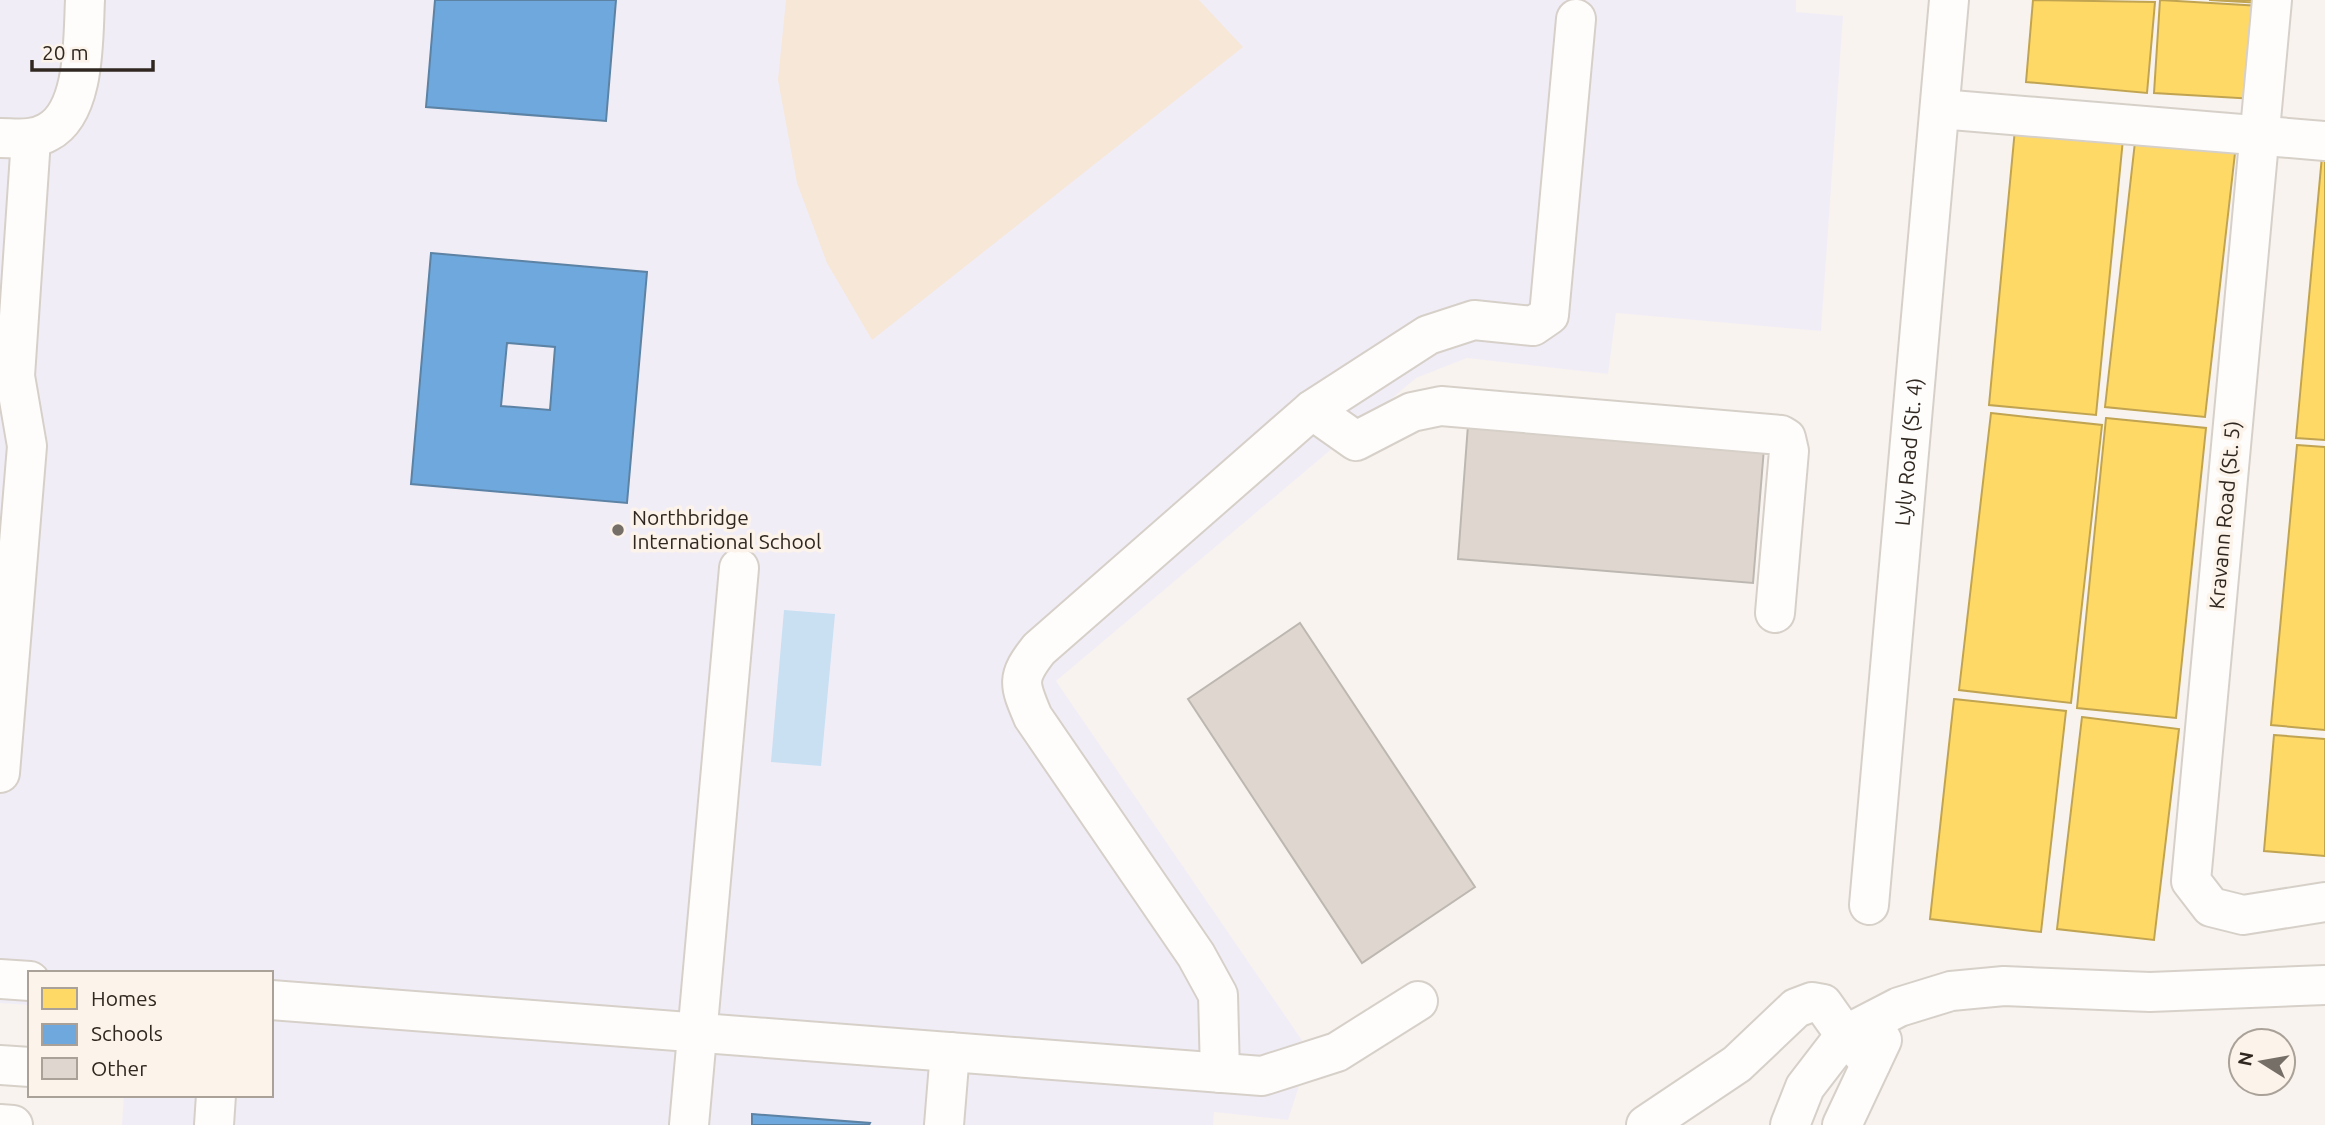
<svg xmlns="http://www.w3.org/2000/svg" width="2325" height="1125" font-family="Ubuntu,sans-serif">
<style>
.education{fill:#f1edf7}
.green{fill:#f6e7d7}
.water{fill:#c8e0f2}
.homes{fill:#ffd966;stroke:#c1a451;stroke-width:2}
.schools{fill:#6fa8dc;stroke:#5c82a4;stroke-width:2;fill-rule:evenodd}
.building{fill:#dfd7cf;stroke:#bdb7b1;stroke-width:2}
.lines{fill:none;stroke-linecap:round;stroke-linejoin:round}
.minor-casing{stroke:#d6d0c9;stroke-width:42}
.minor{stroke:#fefdfc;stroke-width:38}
.poi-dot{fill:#766f68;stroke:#fcf3ea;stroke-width:2.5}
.labels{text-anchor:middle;stroke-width:7;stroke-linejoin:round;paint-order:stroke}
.street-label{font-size:21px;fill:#302820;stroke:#fcf3ea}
.poi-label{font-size:21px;fill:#302820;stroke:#fcf3ea;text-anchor:start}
</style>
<rect width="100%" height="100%" fill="#f8f3ee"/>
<!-- education -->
<path class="education" d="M0 0H1796V12L1843 16 1821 331 1616 313 1608 374 1467 358 1416 378 1056 681 1310 1052 1288 1120 1214 1112 1213 1125H122L124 1095H271V973H30V1005L0 1003Z"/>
<!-- green -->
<path class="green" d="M786 0H1199L1243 47 872 340 827 263 797 183 778 80Z"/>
<!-- water -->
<path class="water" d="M784 610 835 614 821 766 771 762Z"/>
<!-- homes -->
<g class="homes">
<path d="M2033 0 2155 2 2147 93 2026 82Z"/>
<path d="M2160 0 2261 6 2255 99 2154 93Z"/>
<path d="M2209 0H2263L2262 3Z"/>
<path d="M2015 129 2123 139 2096 415 1989 405Z"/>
<path d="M2135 142 2235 153 2205 417 2105 407Z"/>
<path d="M2322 156H2325V440L2296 438Z"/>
<path d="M1991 413 2102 425 2071 703 1959 690Z"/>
<path d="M2106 418 2206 428 2176 718 2077 708Z"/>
<path d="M2297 445 2325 447V730L2271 725Z"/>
<path d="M1954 699 2066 711 2041 932 1930 919Z"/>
<path d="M2082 717 2179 729 2154 940 2057 929Z"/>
<path d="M2274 735 2325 739V856L2264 851Z"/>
</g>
<!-- schools -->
<g class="schools">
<path d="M435 0H616L606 121 426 107Z"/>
<path d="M431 253 647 272 627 503 411 484ZM507 343 555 347 550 410 501 406Z"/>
<path d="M752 1114 870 1123 869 1125H752Z"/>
</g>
<!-- building -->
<g class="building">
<path d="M1468 425 1764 448 1753 583 1458 559Z"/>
<path d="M1300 623 1475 887 1362 963 1188 699Z"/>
</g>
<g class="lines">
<defs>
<g id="minor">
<path d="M2272 0 2191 881 2211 907 2243 915 2325 902"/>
<path d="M1940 109 2325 141"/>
<path d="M0 138C16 138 33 141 48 132 86 112 83 37 85 0"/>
<path d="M1312 410 1356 441 1412 412 1441 406 1781 435 1786 438 1789 451 1775 613"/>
<path d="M0 773 27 446 15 376 31 139"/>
<path id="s1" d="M1869 905 1949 0"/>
<path d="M0 979 30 981"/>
<path d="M271 1000 1262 1076 1337 1052 1418 1001"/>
<path d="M0 1065 30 1067"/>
<path d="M1220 1073 1218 995 1196 955 1033 717C1019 684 1016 678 1039 649L1312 410 1428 335 1474 320 1533 326 1549 315 1576 19"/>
<path d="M0 1124 13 1125"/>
<path d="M214 1125 216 1095"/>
<path d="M689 1125 739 568"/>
<path d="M944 1125 950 1052"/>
<path d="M1646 1125 1737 1064 1796 1008 1812 1002 1823 1004 1845 1035 1871 1063"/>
<path d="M1790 1125 1805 1087 1845 1035 1899 1007 1951 991 2004 986 2150 992 2325 985"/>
<path d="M1842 1125 1882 1040"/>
</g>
</defs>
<!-- minor casing -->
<use href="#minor" class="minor-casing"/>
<!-- minor -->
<use href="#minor" class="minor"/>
</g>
<!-- markers -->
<circle class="poi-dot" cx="618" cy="530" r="7"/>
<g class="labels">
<!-- street labels -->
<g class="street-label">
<text dy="7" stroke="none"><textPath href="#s1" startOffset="455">Lyly Road (St. 4)</textPath></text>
<text transform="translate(2225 515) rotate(-85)" y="7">Kravann Road (St. 5)</text>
</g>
<!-- poi labels -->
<g class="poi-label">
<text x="632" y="525">Northbridge<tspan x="632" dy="24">International School</tspan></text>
</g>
</g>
<!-- legend -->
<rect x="28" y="971" width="245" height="126" fill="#fcf3ea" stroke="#aaa299" stroke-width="2"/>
<rect x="42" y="988" width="35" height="21" fill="#ffd966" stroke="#aaa299" stroke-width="2"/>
<text x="91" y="1006" font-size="21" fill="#302820">Homes</text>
<rect x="42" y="1024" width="35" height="21" fill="#6fa8dc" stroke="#aaa299" stroke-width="2"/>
<text x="91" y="1041" font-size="21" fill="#302820">Schools</text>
<rect x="42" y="1058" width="35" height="21" fill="#dfd7cf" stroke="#aaa299" stroke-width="2"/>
<text x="91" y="1076" font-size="21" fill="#302820">Other</text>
<!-- north arrow -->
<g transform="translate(2262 1062) rotate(281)"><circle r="33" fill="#fcf3ea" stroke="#aaa299" stroke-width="2"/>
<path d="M0-5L12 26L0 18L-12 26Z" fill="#766f68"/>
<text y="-10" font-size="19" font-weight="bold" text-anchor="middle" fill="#302820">N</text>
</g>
<!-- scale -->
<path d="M32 60v10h121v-10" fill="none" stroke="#302820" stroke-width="3.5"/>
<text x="42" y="60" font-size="21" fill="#302820" stroke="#fcf3ea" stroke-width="5" paint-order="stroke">20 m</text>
</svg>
